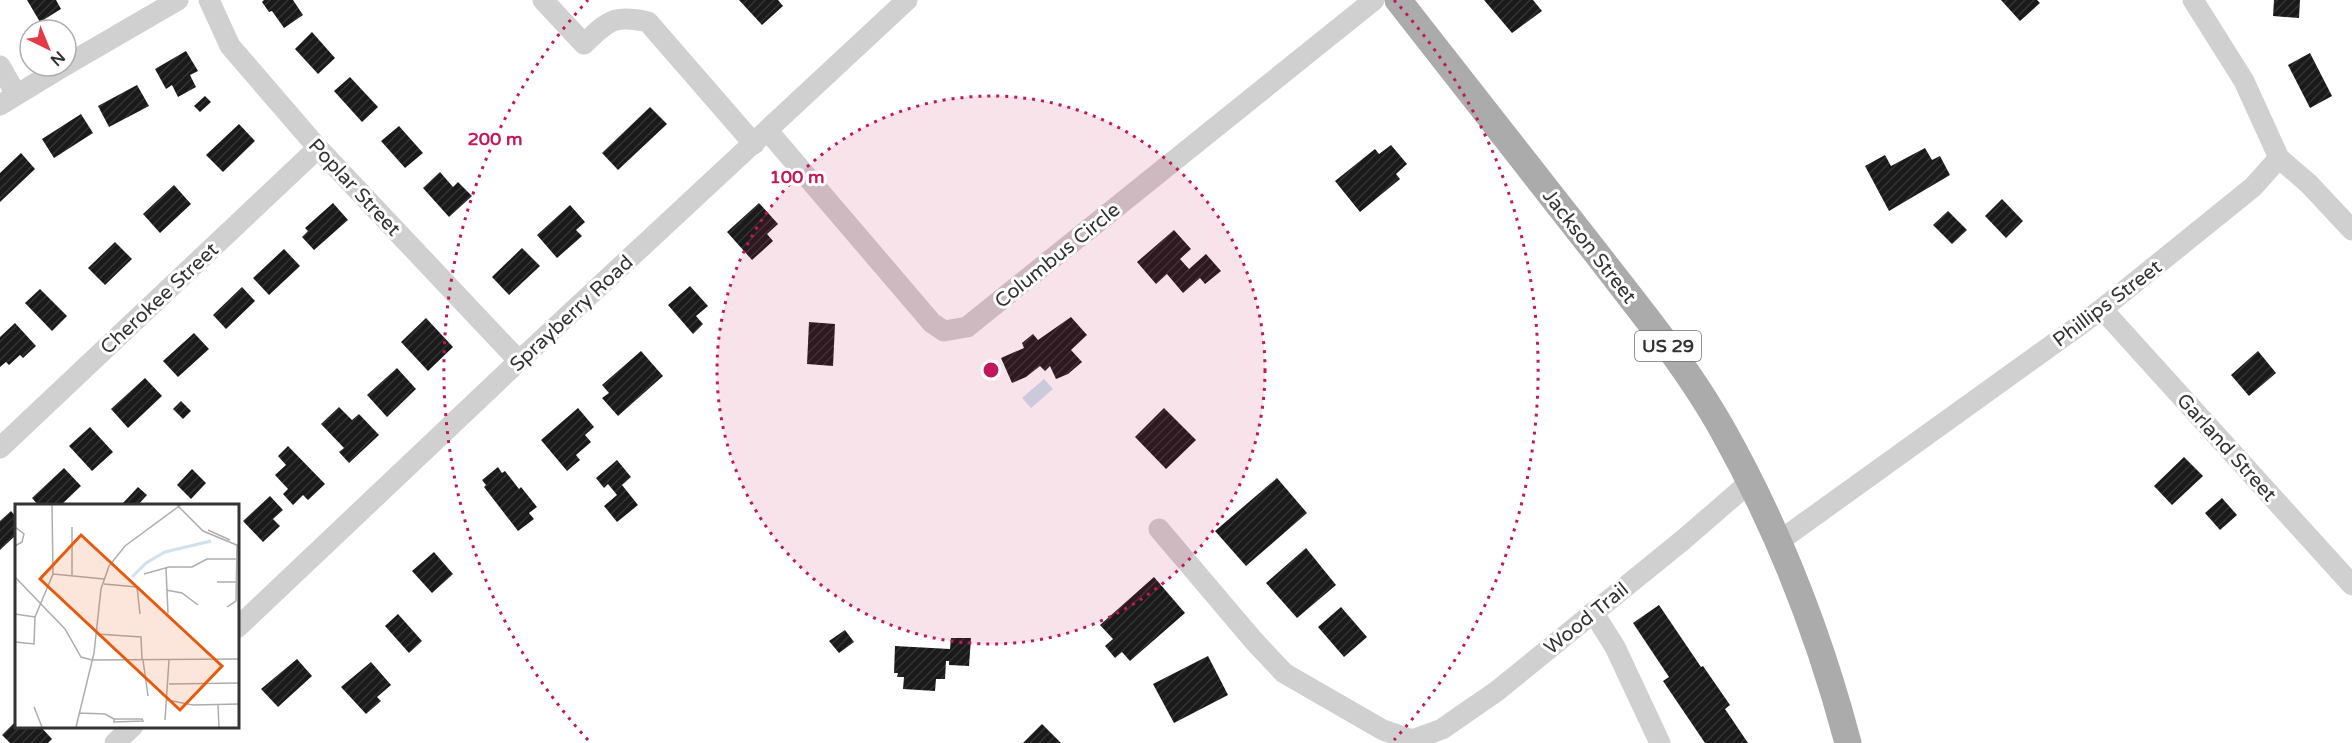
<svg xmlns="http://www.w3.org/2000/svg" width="2352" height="743" font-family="'Varela Round',sans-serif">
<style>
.water{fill:#cfe2ee}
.building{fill:url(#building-hatch)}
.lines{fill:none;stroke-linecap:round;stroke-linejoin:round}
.minor{stroke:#d0d0d0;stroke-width:21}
.major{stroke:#ababab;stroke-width:27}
.ring{fill:none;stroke:#c2185b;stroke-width:3;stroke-dasharray:3 6}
.labels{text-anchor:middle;stroke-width:6;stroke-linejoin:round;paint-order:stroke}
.shield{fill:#fff;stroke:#707070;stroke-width:1.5}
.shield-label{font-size:18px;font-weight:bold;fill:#333}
.street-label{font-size:20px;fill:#333;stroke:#fff}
.inset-river{fill:none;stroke:#cfe2ee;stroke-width:3}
.inset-road{fill:none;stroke:#adadad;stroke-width:1.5}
.view{fill:#e8590c;fill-opacity:0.15;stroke:#e8590c;stroke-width:3}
.inset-edge{fill:none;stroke:#333;stroke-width:3}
.centre{fill:#c2185b;stroke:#fff;stroke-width:3}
.ring-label{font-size:18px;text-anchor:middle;font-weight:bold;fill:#c2185b;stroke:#fff;stroke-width:6;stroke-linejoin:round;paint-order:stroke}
</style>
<defs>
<pattern id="building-hatch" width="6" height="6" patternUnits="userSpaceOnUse" patternTransform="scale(1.5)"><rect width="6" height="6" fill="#1a1a1a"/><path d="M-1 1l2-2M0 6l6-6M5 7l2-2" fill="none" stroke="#333"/></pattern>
</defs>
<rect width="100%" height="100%" fill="#fff"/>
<!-- water -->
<path class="water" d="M1044 379 1053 389 1031 408 1022 398Z"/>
<!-- building -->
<g class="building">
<path d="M27 0H56L61 9 40 22Z"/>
<path d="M264 0H293L303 15 284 28 272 11 269 12 262 2Z"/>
<path d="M739 0H778L783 6 762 25Z"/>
<path d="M1484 0H1533L1542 11 1512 33Z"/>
<path d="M2001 0H2037L2040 3 2020 21Z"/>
<path d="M2274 0H2300L2299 18 2273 16Z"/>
<path d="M312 32 335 58 318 74 295 49Z"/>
<path d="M186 51 198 71 190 75 196 87 178 97 172 85 166 89 155 69Z"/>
<path d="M2310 53 2332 96 2310 108 2288 65Z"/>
<path d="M350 77 378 107 362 122 334 91Z"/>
<path d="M137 85 149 106 109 127 98 106Z"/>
<path d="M205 96 211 102 200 112 194 106Z"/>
<path d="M650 107 667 124 618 170 602 153Z"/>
<path d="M81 114 93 133 54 158 42 139Z"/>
<path d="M239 124 255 141 223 172 206 155Z"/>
<path d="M399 126 423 153 405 168 381 141Z"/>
<path d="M1391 145 1407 164 1396 174 1400 179 1360 212 1335 181 1375 149 1379 154Z"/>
<path d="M1925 148 1932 160 1940 156 1950 175 1889 211 1865 166 1885 155 1891 166Z"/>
<path d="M21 153 35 169 0 202V173Z"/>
<path d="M440 172 453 187 458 182 472 196 449 217 423 188Z"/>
<path d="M174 185 191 204 160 233 143 214Z"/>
<path d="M2002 199 2023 221 2006 238 1985 216Z"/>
<path d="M333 203 348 220 314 250 302 237 308 231 305 228Z"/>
<path d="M759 203 778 224 767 234 773 241 752 260 727 232Z"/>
<path d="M570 205 585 222 576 230 582 236 557 258 537 235Z"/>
<path d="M1948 211 1967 230 1952 244 1933 225Z"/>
<path d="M1174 230 1191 249 1180 259 1189 269 1206 254 1221 271 1205 284 1200 278 1183 293 1167 274 1156 284 1137 262Z"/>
<path d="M115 242 132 259 105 285 88 268Z"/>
<path d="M522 248 540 266 509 295 492 277Z"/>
<path d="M284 249 300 266 269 295 253 278Z"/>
<path d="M690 286 708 306 696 316 703 324 693 334 668 305Z"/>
<path d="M242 287 255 301 226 329 213 315Z"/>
<path d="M40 289 67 316 52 331 25 303Z"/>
<path d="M1071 317 1087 335 1071 350 1082 362 1068 374 1056 379 1050 366 1045 371 1040 366 1026 377 1012 383 1001 358 1024 348 1022 343 1033 334 1038 340Z"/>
<path d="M426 318 453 347 428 371 401 342Z"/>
<path d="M809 322 835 324 833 366 807 364Z"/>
<path d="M15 323 36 346 23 358 20 355 9 365 6 362 0 367V337Z"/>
<path d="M194 333 209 349 178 377 163 361Z"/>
<path d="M641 351 663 376 618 416 602 398 609 393 602 385Z"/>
<path d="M2258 351 2276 373 2249 396 2231 375Z"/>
<path d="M397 368 416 389 387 417 367 395Z"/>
<path d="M145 378 162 396 128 428 111 409Z"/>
<path d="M181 401 191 411 183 419 173 409Z"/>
<path d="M339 407 352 420 359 414 379 435 349 463 339 452 344 448 321 424Z"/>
<path d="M578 408 594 427 585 435 591 442 576 455 580 460 567 471 541 440Z"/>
<path d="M1164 408 1196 440 1166 469 1135 437Z"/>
<path d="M90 427 113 452 92 471 69 446Z"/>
<path d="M288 446 325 484 308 500 303 495 293 505 283 494 288 489 275 475 286 465 278 456Z"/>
<path d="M2184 457 2203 476 2172 505 2154 486Z"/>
<path d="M617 460 631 477 622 485 638 505 617 522 604 506 617 495 608 484 604 488 596 478Z"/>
<path d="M498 467 502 473 505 471 519 489 521 487 537 507 529 513 534 519 518 531 484 487 486 485 482 480Z"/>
<path d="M64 468 81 486 60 506H39L32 498Z"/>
<path d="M192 469 206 483 191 499 177 485Z"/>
<path d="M1277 478 1307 513 1246 566 1215 531Z"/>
<path d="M138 487 147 495 137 506H127L123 503Z"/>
<path d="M270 496 283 510 273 519 280 526 263 542 243 521Z"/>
<path d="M2222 498 2237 515 2220 530 2205 513Z"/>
<path d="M11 511 16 517V535L0 550V521Z"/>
<path d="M1306 548 1336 585 1297 618 1266 583Z"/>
<path d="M434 552 453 574 432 593 412 571Z"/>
<path d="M1154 577 1185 613 1130 661 1122 652 1115 658 1105 646 1113 639 1100 625Z"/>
<path d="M1659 605 1701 667 1703 666 1730 705 1725 709 1748 743H1705L1663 681 1669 677 1633 623Z"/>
<path d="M1341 607 1367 637 1344 657 1318 627Z"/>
<path d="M398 614 422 641 409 653 385 626Z"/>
<path d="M845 630 854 642 839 653 829 641Z"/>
<path d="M951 638H971L969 666 949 665V661H946L945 679H936L935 691 903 689 904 677H897L898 673H894L895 646 950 649Z"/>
<path d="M1208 656 1228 695 1174 723 1153 684Z"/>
<path d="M297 659 312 676 278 707 261 689Z"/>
<path d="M371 662 391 685 377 697 381 701 366 714 341 687Z"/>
<path d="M16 721V726H40L52 739 48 743H10L2 735Z"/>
<path d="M1042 724 1061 743H1023Z"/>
</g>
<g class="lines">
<!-- minor -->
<g class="minor">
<path d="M209 0 230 46 318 148 519 361"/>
<path d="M543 0 584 44C608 21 614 14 648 22L754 144"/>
<path d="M2193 0 2244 81 2279 158 2309 184 2352 230"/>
<path d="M66 65 178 0"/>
<path d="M0 66 16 94"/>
<path d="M0 105 64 66"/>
<path d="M768 131 932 323 944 331 967 327 1374 0"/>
<path d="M2102 309 2352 585"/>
<path d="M0 448 318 148"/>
<path d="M1159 529 1254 641 1284 673 1383 730 1412 740 1442 729 1497 691 1683 540 1750 482"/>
<path d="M1778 542 2102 309 2253 187 2279 158"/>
<path d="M1593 612 1615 647 1660 743"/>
<path d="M237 628 519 361 907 0"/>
<path d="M115 743 133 726"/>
</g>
<!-- major -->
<path class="major" d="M1398 0C1464 85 1531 169 1597 254 1640 310 1686 365 1721 427 1777 526 1819 633 1848 743"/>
</g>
<!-- distance rings -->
<circle cx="991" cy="370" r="274" fill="#c2185b" fill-opacity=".12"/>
<g class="ring">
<circle cx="991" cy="370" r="274"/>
<path d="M588 740A547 547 0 0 1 588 0M1394 0A547 547 0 0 1 1394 740"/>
</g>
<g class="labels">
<!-- shield labels -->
<rect class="shield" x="1635" y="331" width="66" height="30" rx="4.5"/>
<g class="shield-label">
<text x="1668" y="352">US 29</text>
</g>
<!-- street labels -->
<g class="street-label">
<text transform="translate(355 187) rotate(47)" y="7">Poplar Street</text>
<text transform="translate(1590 246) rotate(52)" y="7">Jackson Street</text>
<text transform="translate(1057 255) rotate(-39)" y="7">Columbus Circle</text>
<text transform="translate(159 298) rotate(-43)" y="7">Cherokee Street</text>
<text transform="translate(2107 303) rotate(-37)" y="7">Phillips Street</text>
<text transform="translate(571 313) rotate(-43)" y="7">Sprayberry Road</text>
<text transform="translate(2227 447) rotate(48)" y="7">Garland Street</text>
<text transform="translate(1586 618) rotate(-39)" y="7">Wood Trail</text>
</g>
</g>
<!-- overview -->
<g transform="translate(15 504)">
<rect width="224" height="224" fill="#fff"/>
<path class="inset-river" d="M117 73 131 59 150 48 196 37"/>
<path class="inset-road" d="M162 1 188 27 224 42M0 23 9 30 7 38 0 42M193 26 215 36M151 64 153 109M38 70 89 75M129 70 154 63H177L192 55H221M57 71V23M0 73 50 125 66 153 77 156M202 78H221M89 80 122 83 125 110M151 86 167 89 183 101M212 103 221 97 222 40M0 110 20 113M82 130 126 133 127 156M0 138 19 140 20 113 38 70 37 0M78 156 224 155M128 156 133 192M154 180 224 179M152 196 178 201 224 200M203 201 204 223M19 203 27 223M64 209 90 210 99 215M99 215H127L128 217 99 218ZM150 216 154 156M61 223 79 149 86 85 94 62 110 42 167 0"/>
<path class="view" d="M66 31 207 162 165 206 25 75Z"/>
<rect width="224" height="224" class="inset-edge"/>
</g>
<circle cx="991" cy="370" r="9" class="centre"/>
<g class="ring-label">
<text x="495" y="145">200 m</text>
<text x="797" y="183">100 m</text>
</g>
<!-- north arrow -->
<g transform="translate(48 48) rotate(137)"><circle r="28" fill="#ffffff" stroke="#adadad" stroke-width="1.5"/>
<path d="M0-4.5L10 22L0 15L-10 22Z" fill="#e63946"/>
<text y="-9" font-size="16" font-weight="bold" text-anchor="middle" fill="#333333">N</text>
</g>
</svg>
